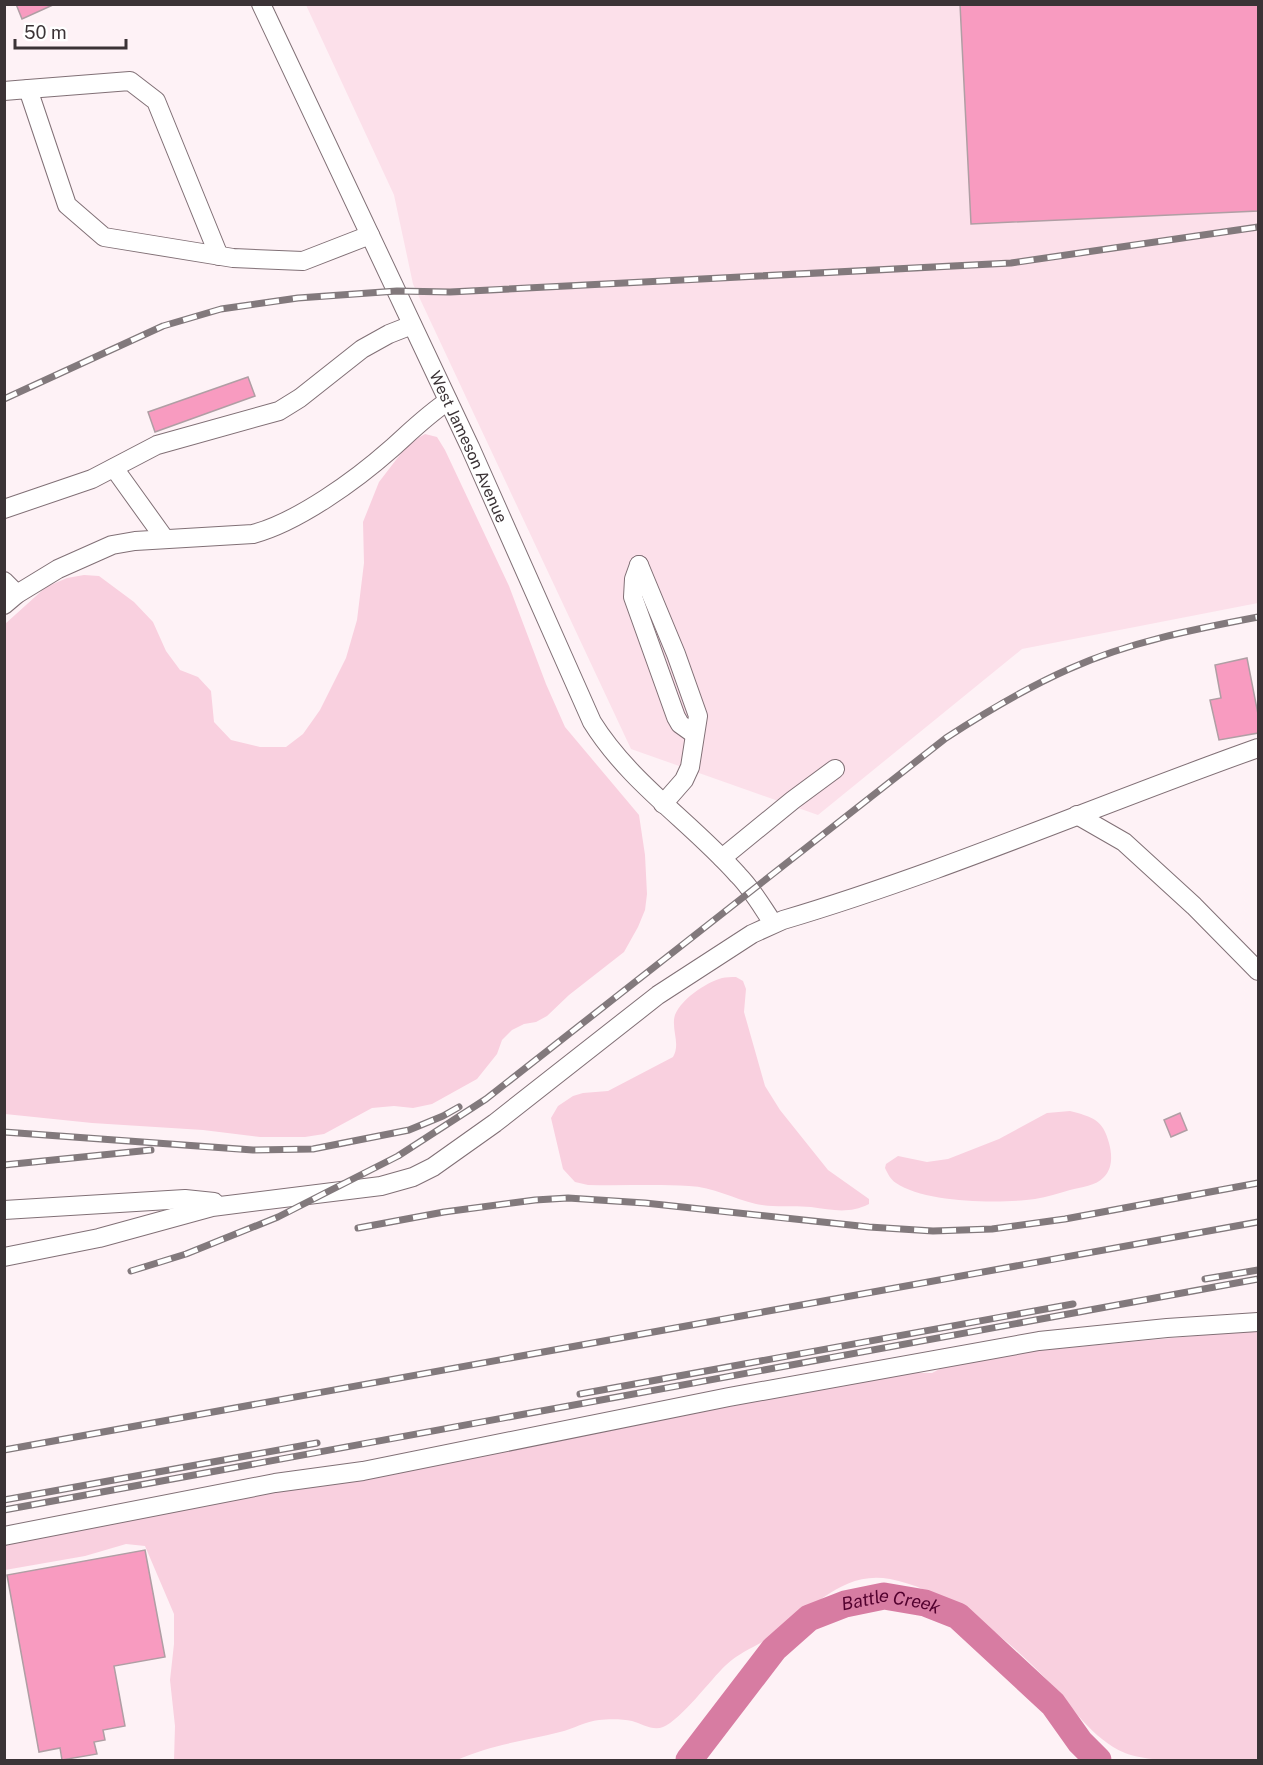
<svg xmlns="http://www.w3.org/2000/svg" width="1263" height="1765" font-family="'Public Sans',sans-serif">
<style>
.built{fill:#fce0ea}
.green{fill:#f9d0df}
.lines{fill:none;stroke-linecap:round;stroke-linejoin:round}
.river{stroke:#d77ca2;stroke-width:27}
.building{fill:#f89bc0;stroke:#b09ea4;stroke-width:1.5}
.minor-casing{stroke:#817076;stroke-width:20}
.minor{stroke:#fff;stroke-width:18}
.rail-casing{stroke:#82797c;stroke-width:7}
.rail{stroke:#fff;stroke-width:4.5;stroke-dasharray:14;stroke-linecap:butt}
.labels{text-anchor:middle;stroke-width:4.5;stroke-linejoin:round;paint-order:stroke}
.street-label{font-size:16px;fill:#3b3336;stroke:#fff}
.water-label{font-size:18px;font-style:italic;fill:#52002e;stroke:#fff}
</style>
<rect width="100%" height="100%" fill="#fef2f6"/>
<!-- built -->
<path class="built" d="M306 5H1258V603L1022 649 818 815 631 749 413 284 394 195Z"/>
<!-- green -->
<g class="green">
<path d="M425 434 437 437 445 450 509 586 546 684 565 727 639 815 645 855 647 894 645 910 638 927 624 952 569 995 547 1016 536 1022 524 1024 512 1030 502 1040 497 1054 477 1079 432 1104 413 1108 394 1106 372 1108 324 1134 305 1137H260L203 1130 92 1123 5 1114V624L46 587 67 578 84 575 99 576 134 602 153 622 166 651 180 670 198 677 211 691 214 722 231 740 260 747H286L303 734 320 710 346 658 357 620 364 563 363 522 379 482 409 443Z"/>
<path d="M736 977 743 981 746 989 744 1012 765 1086 780 1110 828 1170 869 1199V1204C849 1214 833 1210 811 1207 792 1205 775 1208 756 1204 734 1199 713 1187 689 1186 656 1184 622 1186 588 1185L575 1182 563 1169 551 1118 558 1106 573 1096 583 1093 608 1091 673 1057C680 1045 673 1033 674 1020 675 1003 706 982 722 978 726 977 731 977 736 977Z"/>
<path d="M1070 1111C1092 1117 1103 1119 1109 1143 1112 1154 1113 1168 1104 1177 1096 1186 1081 1187 1070 1190 1059 1193 1047 1197 1035 1199 1000 1204 925 1203 896 1183 890 1179 888 1174 885 1168L886 1164 898 1156 927 1162 948 1159 999 1139 1047 1113Z"/>
<path d="M1258 1330V1760C1223 1760 1156 1765 1125 1753 1092 1739 1072 1706 1048 1681 1007 1638 950 1591 890 1579 842 1570 812 1610 777 1633 760 1645 741 1651 726 1665 710 1680 682 1719 663 1727 653 1731 642 1724 632 1721 623 1719 609 1719 599 1720 586 1721 573 1729 560 1732 524 1741 490 1745 457 1760H174L175 1726 170 1680 174 1644V1614L145 1546 126 1544 85 1556 5 1570V1543L574 1432 905 1373H932L955 1361 989 1355Z"/>
</g>
<g class="lines">
<!-- river -->
<path class="river" id="s1" d="M689 1760 774 1649 809 1618 845 1604 884 1596 925 1603 958 1616 1053 1704 1080 1742 1098 1760"/>
</g>
<!-- building -->
<g class="building">
<path d="M16 4H55L22 19Z"/>
<path d="M960 4H1258V211L971 224Z"/>
<path d="M248 377 255 396 155 432 148 412Z"/>
<path d="M1247 658 1258 714V733L1219 740 1210 700 1221 698 1215 665Z"/>
<path d="M1180 1113 1187 1130 1171 1137 1164 1120Z"/>
<path d="M145 1550 165 1657 114 1666 125 1726 103 1730 105 1740 94 1742 97 1754 62 1760 60 1748 39 1752 7 1575Z"/>
</g>
<g class="lines">
<defs>
<g id="minor">
<path id="s2" d="M261 4 470 447 592 722C630 783 691 822 738 875 752 889 762 907 773 923"/>
<path d="M28 89 130 81 156 101 219 256"/>
<path d="M4 91 28 89 67 205 104 237 233 258 303 261 370 235"/>
<path d="M114 468 165 539"/>
<path d="M4 509 92 479 157 445 279 411 300 398 362 349 389 334 412 325"/>
<path d="M639 565 676 654 698 716 690 767 684 780 663 804"/>
<path d="M639 565 634 579 633 597 676 717 680 724 694 734"/>
<path d="M4 581 17 594"/>
<path d="M4 605 17 594 58 569 112 545 135 541 253 534C298 522 356 480 391 449 410 432 427 415 448 401"/>
<path d="M1077 815 1124 842 1194 906 1258 971"/>
<path d="M722 858 793 800 835 769"/>
<path d="M4 1210 185 1199 214 1202"/>
<path d="M4 1257 99 1238 212 1207 381 1186 413 1177 433 1167 495 1123 658 995 752 934 783 920C945 872 1100 804 1258 748"/>
<path d="M4 1536 275 1483 363 1471 729 1397 1039 1341 1167 1328 1258 1322"/>
</g>
</defs>
<!-- minor casing -->
<use href="#minor" class="minor-casing"/>
<!-- minor -->
<use href="#minor" class="minor"/>
<defs>
<g id="rail">
<path d="M4 399 163 326 221 309 298 298 397 291 450 292 1011 263 1258 227"/>
<path d="M4 1132 253 1150 313 1149 409 1130 443 1116 459 1107"/>
<path d="M4 1165 151 1150"/>
<path d="M358 1228 444 1212 535 1200 568 1198 645 1203 869 1227 933 1231 992 1229 1065 1219 1258 1183"/>
<path d="M131 1271 186 1254 278 1217 398 1156 486 1099 946 738C986 712 1026 688 1069 669 1129 642 1195 629 1258 617"/>
<path d="M1205 1279 1258 1270"/>
<path d="M580 1394 1073 1304"/>
<path d="M4 1450 1258 1222"/>
<path d="M4 1500 317 1443"/>
<path d="M4 1510 1258 1279"/>
</g>
</defs>
<!-- rail casing -->
<use href="#rail" class="rail-casing"/>
<!-- rail -->
<use href="#rail" class="rail"/>
</g>
<g class="labels">
<!-- street labels -->
<g class="street-label">
<text dy="6" stroke="none"><textPath href="#s2" startOffset="489">West Jameson Avenue</textPath></text>
</g>
<!-- water labels -->
<g class="water-label">
<text dy="6" stroke="none"><textPath href="#s1" startOffset="272">Battle Creek</textPath></text>
</g>
</g>
<!-- border -->
<rect width="1263" height="1765" fill="none" stroke="#3b3336" stroke-width="12"/>
<!-- scale -->
<path d="M15 39v9h111v-9" fill="none" stroke="#3b3336" stroke-width="3"/>
<text x="24" y="39" font-size="18" fill="#3b3336" stroke="#ffffff" stroke-width="4.5" paint-order="stroke">50 m</text>
</svg>
